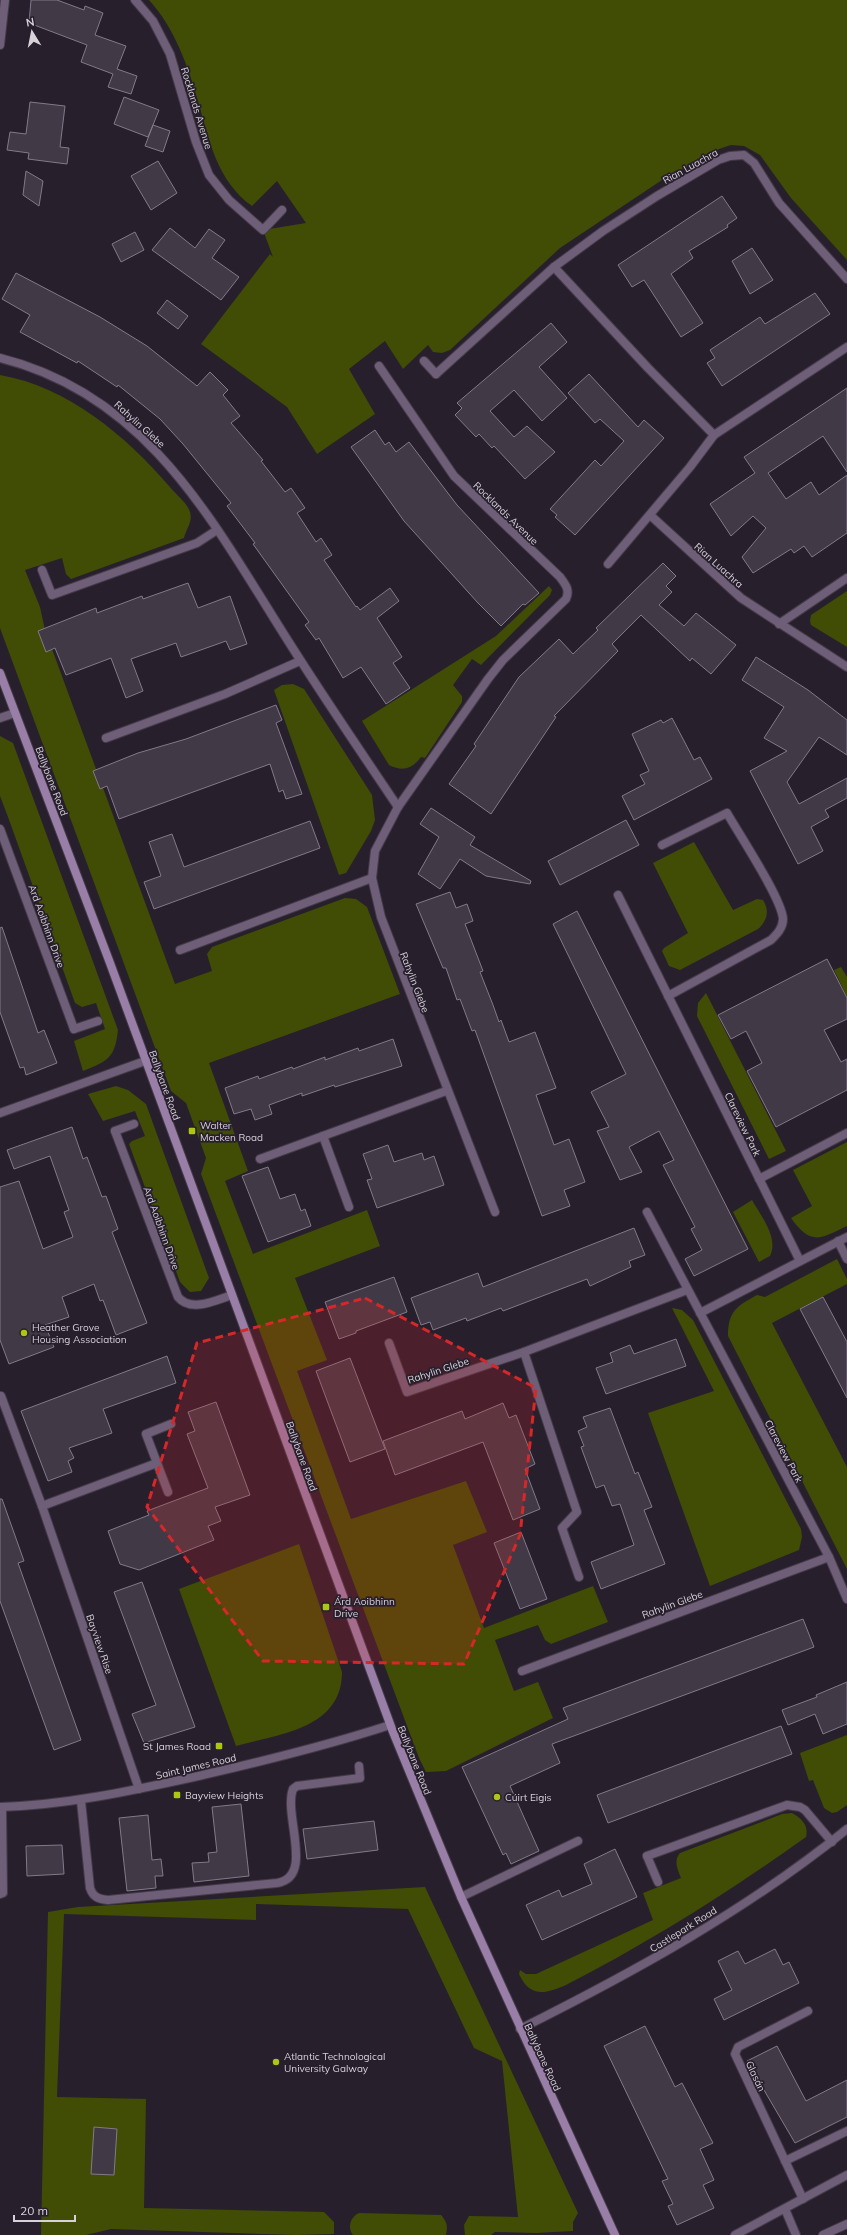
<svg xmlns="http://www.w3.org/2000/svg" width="847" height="2235" font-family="Mulish,sans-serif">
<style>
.green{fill:#414c05}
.building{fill:#423947;stroke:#837989}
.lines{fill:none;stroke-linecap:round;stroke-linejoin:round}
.service-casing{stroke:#443b49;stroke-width:10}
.minor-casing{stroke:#443b49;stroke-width:10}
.tertiary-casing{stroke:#443b49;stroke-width:10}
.secondary-casing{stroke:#443b49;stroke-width:10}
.service{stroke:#6e5e77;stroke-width:8}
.minor{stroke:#6e5e77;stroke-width:8}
.tertiary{stroke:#6e5e77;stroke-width:8}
.secondary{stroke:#997ea7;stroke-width:8}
.marked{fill:#d62828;fill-opacity:0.2;stroke:#d62828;stroke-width:3;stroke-dasharray:8 5;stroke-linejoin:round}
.poi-dot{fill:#abc615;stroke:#281f2d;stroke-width:1.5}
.labels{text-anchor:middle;stroke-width:3.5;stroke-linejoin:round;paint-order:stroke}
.street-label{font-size:10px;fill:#d7d1da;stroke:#281f2d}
.poi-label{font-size:10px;fill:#d7d1da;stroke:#281f2d;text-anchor:start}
</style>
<rect width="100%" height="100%" fill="#281f2d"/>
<!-- green -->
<g class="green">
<path d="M149 0H847V260L791 198 760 155 744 146 731 145 719 149 662 180 560 248 450 350 442 353 433 352 428 345 403 369 385 341 349 369 375 414 317 454 287 407 201 344 270 254 273 257 263 230 306 223 277 181 252 206C217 181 209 140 198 101 188 66 174 27 149 0Z"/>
<path d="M0 375C68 387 125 435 169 486 175 494 187 502 190 512 193 522 186 529 184 538L71 579 66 574 62 558 25 570 40 607 45 630 175 984 212 971 207 954 212 947 345 898 356 899 367 907 400 994 209 1063 248 1171 225 1181 253 1254 367 1210 380 1246 295 1278 327 1360 297 1371 351 1519 466 1481 487 1532 453 1545 484 1628 593 1586 608 1622 551 1644 545 1640 538 1625 495 1640 514 1691 538 1682 553 1718 446 1771 426 1772 419 1758 201 1174 206 1158 186 1103 171 1091 0 628Z"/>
<path d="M549 586 552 590 550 595 481 665 472 659 453 685 462 696V702L425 758 421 757C412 769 403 772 389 765L362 721 496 636Z"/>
<path d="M847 591V647L811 625 810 621 811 615Z"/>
<path d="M293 684 304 689 372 795 375 820 371 831 346 873 339 875 274 690 282 685Z"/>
<path d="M0 736 13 743 118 1030C115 1058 108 1061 83 1071L74 1041 105 1029 96 1003 82 1007 75 1003 8 817 0 796Z"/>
<path d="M694 842 733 910 757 899 763 900C770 911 767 921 758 929L680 970 669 966 662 951 664 948 688 933 653 863Z"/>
<path d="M841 967 847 977V997L834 970Z"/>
<path d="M706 993 786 1151 769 1159 697 1016 698 1003Z"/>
<path d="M116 1086 128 1090 146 1104 209 1278 201 1291 190 1292 180 1282 129 1144 132 1141 145 1136 135 1111 103 1121 88 1094Z"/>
<path d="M847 1142V1226C820 1239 811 1246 791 1218L812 1206 793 1170Z"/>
<path d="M752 1200C761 1216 779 1238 770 1256L759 1262 733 1212Z"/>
<path d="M837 1259 847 1279V1284L772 1323 847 1467V1569L728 1336C728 1311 737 1306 757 1295L765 1297Z"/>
<path d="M672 1308 682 1310 693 1320 801 1529 802 1537 799 1550 710 1586 648 1413 714 1391Z"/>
<path d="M299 1544 342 1672C342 1729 279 1734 236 1746L179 1589Z"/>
<path d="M847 1735V1805L837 1812 832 1813 824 1808 813 1780 809 1781 800 1753Z"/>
<path d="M792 1813C801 1818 809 1825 806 1837 729 1892 650 1942 566 1985 545 1994 530 1998 519 1974L520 1970 526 1974H536L653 1920 643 1893 681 1878C678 1870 673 1861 680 1853L782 1814Z"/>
<path d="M425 1887 578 2213 573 2222V2231L536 2233 495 2232 491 2235H465L464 2225 469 2216 518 2217 502 2061 474 2048 408 1909 256 1904V1920L64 1914 57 2097 146 2099 144 2208 324 2212 334 2222V2234L296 2235 111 2229 86 2235H41L48 1912 78 1907Z"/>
<path d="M359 2213 441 2215C447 2222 448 2226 446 2235H353C347 2228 350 2217 359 2213Z"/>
</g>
<!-- building -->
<g class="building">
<path d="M31 0H57L84 10 85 6 103 13 95 35 126 46 117 69 137 76 131 94 108 87 113 74 81 62 87 45 29 23Z"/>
<path d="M124 97 159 110 153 125 170 131 163 152 145 146 153 125 148 137 114 124Z"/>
<path d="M30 102 65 106 60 147 69 148 67 164 28 159 29 153 7 150 10 132 26 134Z"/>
<path d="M158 161 177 193 151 210 131 176Z"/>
<path d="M26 171 43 181 39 206 23 195Z"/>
<path d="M722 196 737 218 727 225 728 227 689 251 693 258 671 274 703 323 681 337 644 280 632 287 618 265Z"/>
<path d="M170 228 195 248 209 229 225 240 212 258 239 277 221 300 152 250Z"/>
<path d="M135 232 144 250 121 262 112 244Z"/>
<path d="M752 248 773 280 750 294 732 261Z"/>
<path d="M16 273 100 317 147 346 197 386 210 372 228 390 223 395 240 416 231 423 263 460 261 461 285 492 291 488 305 508 297 513 316 542 321 538 332 555 324 560 356 607 357 606 360 610 390 588 399 601 377 618 402 657 393 663 410 688 386 704 361 667 343 678 319 638 316 640 305 625 309 622 253 544 255 543 227 506 231 503 183 444 160 419 118 385 117 387 78 361 77 363 20 332 30 315 2 299Z"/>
<path d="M815 293 830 314 722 386 707 363 715 358 710 350 760 317 765 324Z"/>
<path d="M167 300 188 316 178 329 157 313Z"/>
<path d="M551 323 567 342 539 367 567 398 542 421 514 390 490 411 514 437 527 426 555 452 525 479 494 446 492 448 479 434 476 437 455 415 462 408 457 403Z"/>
<path d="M589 374 638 427 644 420 664 438 575 535 555 517 557 515 550 509 595 460 601 466 624 441 600 419 595 423 568 393Z"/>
<path d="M847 388V472L823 436 768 473 786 499 811 482 819 495 847 475V533L812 557 804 546 794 553 791 549 753 573 742 557 766 528 753 516 731 536 710 504 755 473 744 457Z"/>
<path d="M375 430 385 445 389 442 396 452 409 442 457 505 539 593 525 605 523 604 501 626 478 603 404 521 351 447Z"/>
<path d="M663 563 676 576 666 586 672 592 659 605 684 626 696 613 736 645 711 674 692 658 690 661 641 615 612 644 618 651 554 716 556 717 491 814 449 784 476 746 474 744 519 677 559 639 573 654 598 630 596 628Z"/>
<path d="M188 583 198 608 230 596 247 644 230 650 226 641 181 657 176 643 131 659 143 691 126 698 111 658 66 675 55 648 46 652 38 631 96 608 97 613 142 596 143 599Z"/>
<path d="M756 657 808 690 847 720V755L819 737 787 782 799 804 847 778V798L825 810 829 817 811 827 823 851 798 864 750 771 787 751 764 738 784 707 742 680Z"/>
<path d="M276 705 282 720 276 723 302 794 286 799 283 790 279 792 270 764 119 819 107 786 100 789 93 771 138 753 186 739Z"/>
<path d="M672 718 694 760 700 757 712 779 634 820 622 796 645 784 640 775 649 771 632 734 661 720 663 723Z"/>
<path d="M431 808 475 837 470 845 531 881 530 884 486 876 460 859 440 889 418 874 439 837 420 824Z"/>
<path d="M626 820 639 845 560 885 548 861Z"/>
<path d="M310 821 320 848 154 909 144 882 161 876 149 842 172 834 184 867Z"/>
<path d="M450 892 456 908 467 904 473 921 465 924 483 971 480 972 493 1005 499 1022 501 1020 509 1042 535 1032 556 1088 536 1095 554 1145 569 1139 585 1182 564 1190 570 1206 542 1216 475 1030 472 1031 460 999 457 1000 446 968H443L416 904Z"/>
<path d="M577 911 748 1249 694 1276 685 1259 702 1250 691 1229 695 1227 663 1165 674 1160 659 1131 629 1147 642 1172 620 1180 597 1131 609 1127 591 1092 626 1074 553 924Z"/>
<path d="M2 927 38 1033 44 1030 57 1063 26 1075 24 1067 20 1068 0 1012V928Z"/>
<path d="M827 959 847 998V1019L824 1030 841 1062 847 1059V1090L776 1127 747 1071 762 1063 746 1031 731 1039 718 1015Z"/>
<path d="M393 1039 402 1066 335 1087 334 1085 302 1096V1093L269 1105 272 1114 255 1120 251 1109 234 1114 225 1088 258 1076 259 1079 292 1067 293 1069 325 1057V1060L358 1048 359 1051Z"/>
<path d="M72 1127 83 1159 87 1157 102 1197 106 1196 118 1229 112 1232 147 1323 116 1335 103 1300 100 1301 94 1284 62 1297 69 1317 45 1325 54 1347 9 1364 0 1340V1187L19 1181 43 1249 73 1237 64 1212 69 1210 50 1156 14 1169 7 1150Z"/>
<path d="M388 1145 394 1162 422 1153 424 1160 434 1156 444 1185 377 1208 367 1180 372 1179 363 1154Z"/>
<path d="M268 1167 280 1199 295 1194 301 1211 305 1209 311 1226 268 1242 242 1176Z"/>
<path d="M634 1228 645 1255 629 1261 631 1267 590 1286 587 1279 503 1311 501 1308 467 1321 466 1318 433 1330 430 1322 421 1325 411 1298 478 1273 483 1287Z"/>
<path d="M394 1277 407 1312 356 1331V1333L339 1339 325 1302Z"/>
<path d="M823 1297 847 1342V1398L800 1309Z"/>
<path d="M676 1339 686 1366 606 1394 596 1368 613 1362 610 1353 630 1345 634 1354Z"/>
<path d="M167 1356 176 1383 103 1409 112 1433 69 1448 74 1458 68 1461 72 1472 48 1481 21 1411Z"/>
<path d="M350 1358 385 1449 350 1462 316 1371Z"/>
<path d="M216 1402 250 1495 215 1507 221 1521 208 1526 214 1540 139 1570 120 1564 108 1531 149 1515 147 1511 208 1488 187 1434 195 1431 188 1412Z"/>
<path d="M503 1403 509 1418 516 1415 535 1464 525 1469 540 1509 513 1520 483 1442 395 1475 383 1441 462 1411 465 1419Z"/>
<path d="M610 1408 635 1474 638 1472 652 1507 644 1510 665 1564 601 1589 591 1562 634 1545 620 1504 612 1506 604 1485 596 1488 581 1447 584 1446 578 1431 587 1427 583 1417Z"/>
<path d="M0 1499H2L24 1561 18 1563 81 1740 54 1750 0 1601Z"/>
<path d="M521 1532 547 1599 520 1609 494 1543Z"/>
<path d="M142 1582 195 1727 144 1743 132 1714 156 1705 114 1592Z"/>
<path d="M803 1619 814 1647 552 1744 560 1763 510 1786 539 1851 511 1864 506 1853 503 1855 462 1767 568 1719 563 1708Z"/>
<path d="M847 1682V1724L823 1734 815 1714 788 1725 782 1710 817 1697 816 1695Z"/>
<path d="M781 1726 792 1754 608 1823 597 1795Z"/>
<path d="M241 1804 249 1876 194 1882 192 1863 209 1862 208 1853 217 1852 212 1807Z"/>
<path d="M148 1815 152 1860 161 1859 163 1876H155L156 1888 127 1891 119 1818Z"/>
<path d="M374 1821 378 1850 307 1859 303 1829Z"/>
<path d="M62 1845 64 1874 27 1876 26 1846Z"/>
<path d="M615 1849 637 1897 542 1940 526 1905 559 1890 562 1897 592 1884 584 1864Z"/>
<path d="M775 1949 783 1965 789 1962 799 1983 724 2020 714 1999 732 1990 718 1961 738 1951 745 1964Z"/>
<path d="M645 2026 675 2087 682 2083 713 2143 700 2149 714 2180 703 2185 714 2208 677 2225 668 2206 673 2204 662 2181 668 2179 604 2046Z"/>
<path d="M777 2046 806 2101 847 2080V2117L795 2143 747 2061Z"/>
<path d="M94 2127 117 2129 114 2175 91 2174Z"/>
</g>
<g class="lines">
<defs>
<g id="service">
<path d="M424 361 436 374"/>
<path d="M74 1029 98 1021"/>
<path d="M115 1131 134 1124"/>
<path d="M647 1856 658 1882"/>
<path d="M785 2209 796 2235"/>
<path d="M823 2235 847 2224"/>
</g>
<g id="minor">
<path d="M135 0 153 21 170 54 196 142 209 175 229 200 263 230 282 210"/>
<path d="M0 45 5 0"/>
<path d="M554 267 648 368 714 435"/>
<path d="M0 358C156 397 219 535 299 658 331 708 365 758 398 807"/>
<path d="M379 366 454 476 560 577C566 585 570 590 566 599L503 660 488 679 398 807 375 851 372 878 381 917 495 1212"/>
<path d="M436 374 554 267 603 231 657 196 718 160 730 156 744 155 754 163 779 203 847 279"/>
<path d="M650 515 741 598 847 667"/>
<path d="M608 564 690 467 714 435 847 347"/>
<path d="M42 570 52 595 197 543 217 530"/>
<path d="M779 624 847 578"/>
<path d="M0 718 15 713"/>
<path d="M106 738 225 694 300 661"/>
<path d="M0 829 74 1029"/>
<path d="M662 845 727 813C739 834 782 899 783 919 783 928 777 934 771 940L668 996"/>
<path d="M618 895 800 1261"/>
<path d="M180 950 372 878"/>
<path d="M115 1131 178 1297C191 1313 216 1300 232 1295"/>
<path d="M323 1136 349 1207"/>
<path d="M260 1159 446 1091"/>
<path d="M759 1179 847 1133"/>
<path d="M647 1212 829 1557 847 1599"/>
<path d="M838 1241 847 1259"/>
<path d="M700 1313 847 1237"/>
<path d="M389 1343 407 1392 524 1352 687 1290"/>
<path d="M524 1352 577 1512 562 1528 579 1577"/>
<path d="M1 1396 42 1506 139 1789"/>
<path d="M168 1492 146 1434 171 1424"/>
<path d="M42 1506 157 1463"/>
<path d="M522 1671 829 1557"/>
<path d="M81 1801 90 1888C93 1897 98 1899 108 1900L277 1883C315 1877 283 1815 293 1789L297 1786 360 1778 359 1766"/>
<path d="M647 1856 787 1805 800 1807 805 1810 832 1842"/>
<path d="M0 1894 3 1893 2 1807"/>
<path d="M461 1897 578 1841"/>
<path d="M785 2161 847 2131"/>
<path d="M803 2199 735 2054 738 2047 808 2011"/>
<path d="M735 2235 847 2175"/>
</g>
<g id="tertiary">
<path d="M0 1113 145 1061"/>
<path d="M0 1807C66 1805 130 1791 194 1777 260 1762 326 1746 390 1725"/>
<path d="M520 2029C634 1972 747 1910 847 1829"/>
</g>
<path id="secondary" d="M0 673 110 963 393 1732 461 1897 615 2235"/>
</defs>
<!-- service casing -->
<use href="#service" class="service-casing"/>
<!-- minor casing -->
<use href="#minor" class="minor-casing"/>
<!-- tertiary casing -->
<use href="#tertiary" class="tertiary-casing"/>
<!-- secondary casing -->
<use href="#secondary" class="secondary-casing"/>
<!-- service -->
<use href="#service" class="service"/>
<!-- minor -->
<use href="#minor" class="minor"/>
<!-- tertiary -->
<use href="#tertiary" class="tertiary"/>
<!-- secondary -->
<use href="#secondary" class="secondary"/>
</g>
<!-- marked area -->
<path class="marked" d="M365 1298 536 1388 520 1535 464 1664 263 1661 147 1507 197 1343Z"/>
<!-- markers -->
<g class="poi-dot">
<rect x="188" y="1127" width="8" height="8" rx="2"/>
<circle cx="24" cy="1333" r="4"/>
<rect x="322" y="1603" width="8" height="8" rx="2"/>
<rect x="215" y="1742" width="8" height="8" rx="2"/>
<rect x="173" y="1791" width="8" height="8" rx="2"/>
<circle cx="497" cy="1797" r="4"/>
<circle cx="276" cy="2062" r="4"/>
</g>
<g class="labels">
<!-- street labels -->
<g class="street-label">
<text transform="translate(197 108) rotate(73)" y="4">Rocklands Avenue</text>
<text transform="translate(690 166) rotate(-29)" y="4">Rian Luachra</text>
<text transform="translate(140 424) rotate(42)" y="4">Rahylin Glebe</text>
<text transform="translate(506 513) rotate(44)" y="4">Rocklands Avenue</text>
<text transform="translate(719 565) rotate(42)" y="4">Rian Luachra</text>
<text transform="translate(52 781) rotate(69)" y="4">Ballybane Road</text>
<text transform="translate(47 926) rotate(70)" y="4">Ard Aoibhinn Drive</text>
<text transform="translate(415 982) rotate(69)" y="4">Rahylin Glebe</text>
<text transform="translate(165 1085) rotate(70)" y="4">Ballybane Road</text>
<text transform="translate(743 1124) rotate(64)" y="4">Clareview Park</text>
<text transform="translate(162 1228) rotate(70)" y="4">Ard Aoibhinn Drive</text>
<text transform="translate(438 1370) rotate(-18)" y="4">Rahylin Glebe</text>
<text transform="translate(784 1451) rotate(62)" y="4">Clareview Park</text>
<text transform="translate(302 1456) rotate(70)" y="4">Ballybane Road</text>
<text transform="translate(672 1604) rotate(-20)" y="4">Rahylin Glebe</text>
<text transform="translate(100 1644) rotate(71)" y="4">Bayview Rise</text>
<text transform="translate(415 1760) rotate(68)" y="4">Ballybane Road</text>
<text transform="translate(196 1766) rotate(-13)" y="4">Saint James Road</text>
<text transform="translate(683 1929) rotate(-32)" y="4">Castlepark Road</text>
<text transform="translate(543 2057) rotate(65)" y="4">Ballybane Road</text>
<text transform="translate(756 2076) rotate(65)" y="4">Glasán</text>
</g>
<!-- poi labels -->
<g class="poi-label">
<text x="200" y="1129">Walter<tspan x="200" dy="12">Macken Road</tspan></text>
<text x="32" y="1331">Heather Grove<tspan x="32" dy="12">Housing Association</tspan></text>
<text x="334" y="1605">Árd Aoibhinn<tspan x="334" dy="12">Drive</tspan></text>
<text x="211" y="1750" text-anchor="end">St James Road</text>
<text x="185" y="1799">Bayview Heights</text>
<text x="505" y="1801">Cúirt Eigis</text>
<text x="284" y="2060">Atlantic Technological<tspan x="284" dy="12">University Galway</tspan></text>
</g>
</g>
<!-- north arrow -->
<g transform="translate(32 32) rotate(350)" stroke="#281f2d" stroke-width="3" paint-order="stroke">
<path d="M0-3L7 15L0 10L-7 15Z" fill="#d7d1da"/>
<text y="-6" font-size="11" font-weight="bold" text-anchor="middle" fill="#d7d1da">N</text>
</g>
<!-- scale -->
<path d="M14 2215v6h61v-6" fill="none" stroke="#d7d1da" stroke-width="2"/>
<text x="20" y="2215" font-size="12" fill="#d7d1da" stroke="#281f2d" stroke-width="3" paint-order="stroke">20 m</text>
</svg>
